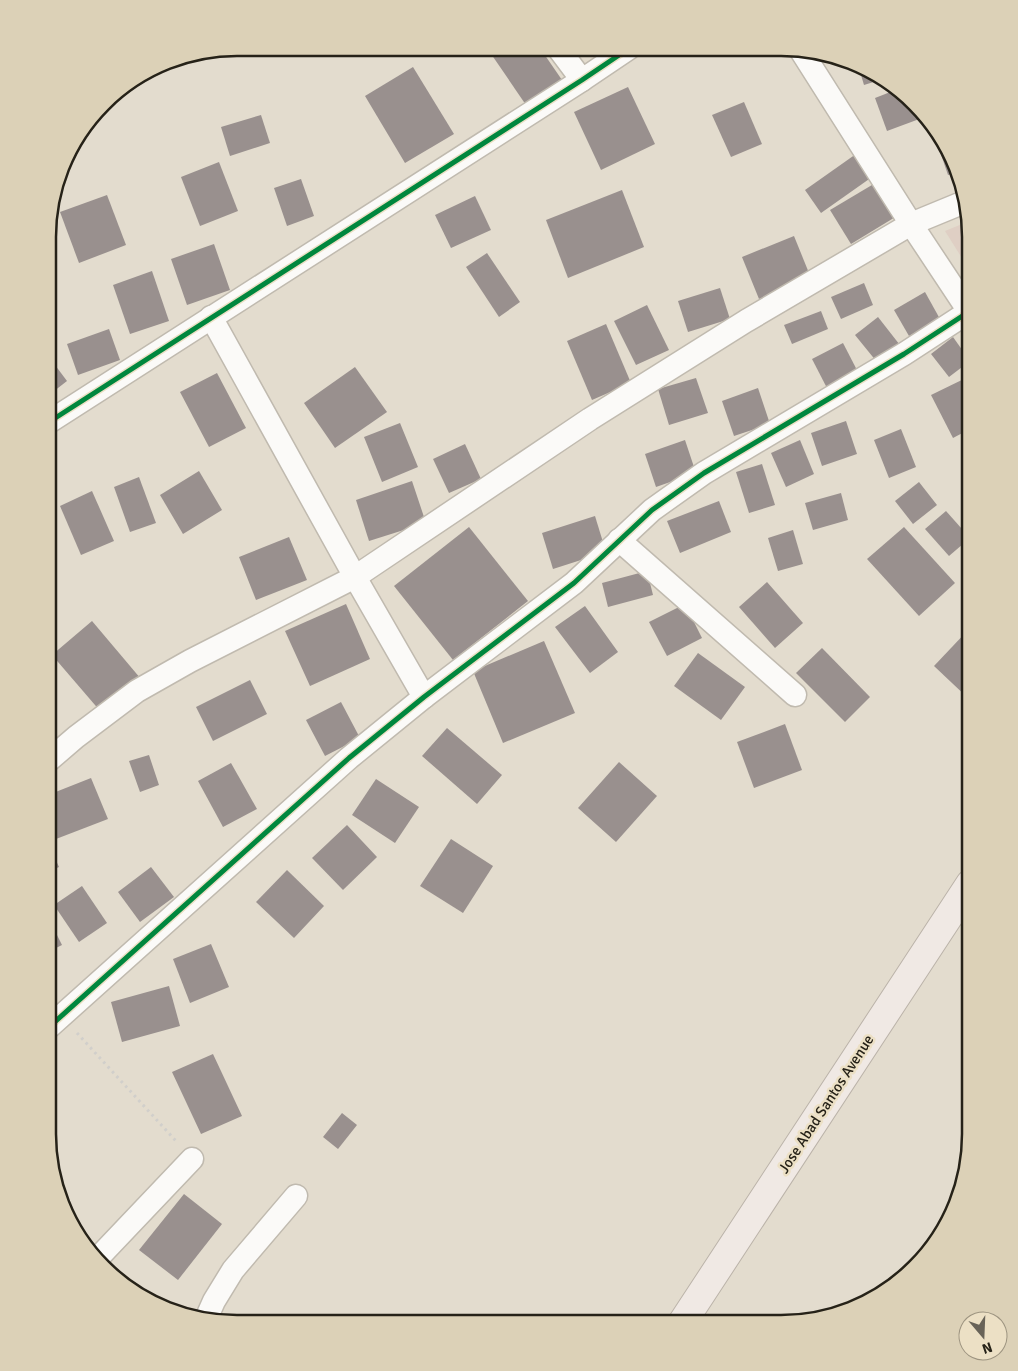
<svg xmlns="http://www.w3.org/2000/svg" width="1018" height="1371" font-family="Signika,sans-serif">
<style>
.education{fill:#dfcfc4}
.building{fill:#99908e}
.lines{fill:none;stroke-linecap:round;stroke-linejoin:round}
.street-casing{stroke:#c0baaf;stroke-width:25}
.highway-casing{stroke:#bbb3a9;stroke-width:30}
.path{stroke:#d1cfcb;stroke-width:3;stroke-dasharray:2.5 4;stroke-linecap:butt}
.street{stroke:#fbfaf8;stroke-width:22}
.highway{stroke:#f0e9e4;stroke-width:28}
.cycleway-casing{stroke:#ece0c5;stroke-width:8}
.cycleway{stroke:#00873e;stroke-width:5}
.labels{text-anchor:middle;stroke-width:5;stroke-linejoin:round;paint-order:stroke}
.street-label{font-size:15px;fill:#262218;stroke:#ece0c5}
.rim{fill:none;stroke:#262218;stroke-width:2.5}
</style>
<rect width="100%" height="100%" fill="#e3dcce"/>
<!-- education -->
<path class="education" d="M967 222 970 237V271L945 231Z"/>
<!-- building -->
<g class="building">
<path d="M487 48H540L562 80 526 105Z"/>
<path d="M858 65 883 79 864 85Z"/>
<path d="M413 67 454 134 405 163 365 96Z"/>
<path d="M628 87 655 144 601 170 574 112Z"/>
<path d="M898 89 922 118 887 131 875 98Z"/>
<path d="M744 102 762 144 731 157 712 115Z"/>
<path d="M261 115 270 143 230 156 221 127Z"/>
<path d="M933 131 951 153 955 173 948 175Z"/>
<path d="M856 154 872 177 821 213 805 190Z"/>
<path d="M219 162 238 211 200 226 181 177Z"/>
<path d="M301 179 314 216 287 226 274 188Z"/>
<path d="M877 182 897 216 851 244 830 210Z"/>
<path d="M622 190 644 247 568 278 546 220Z"/>
<path d="M107 195 126 245 79 263 60 212Z"/>
<path d="M475 196 491 230 451 248 435 215Z"/>
<path d="M794 236 811 278 759 299 742 257Z"/>
<path d="M214 244 230 290 187 305 171 259Z"/>
<path d="M487 253 520 302 499 317 466 267Z"/>
<path d="M152 271 169 321 130 334 113 285Z"/>
<path d="M864 283 873 305 841 319 831 297Z"/>
<path d="M720 288 730 319 688 332 678 301Z"/>
<path d="M925 292 940 319 909 336 894 310Z"/>
<path d="M647 305 669 350 636 365 614 321Z"/>
<path d="M821 311 828 329 792 344 784 325Z"/>
<path d="M878 317 903 349 881 367 855 335Z"/>
<path d="M606 324 631 383 592 400 567 341Z"/>
<path d="M109 329 120 360 78 375 67 344Z"/>
<path d="M953 337 970 361 949 377 931 354Z"/>
<path d="M843 343 859 374 828 390 812 359Z"/>
<path d="M49 357 67 381 49 395Z"/>
<path d="M355 367 387 412 335 448 304 403Z"/>
<path d="M217 373 246 428 209 447 180 392Z"/>
<path d="M970 376V429L953 438 931 395Z"/>
<path d="M696 378 708 413 669 425 658 389Z"/>
<path d="M758 388 770 424 734 436 722 401Z"/>
<path d="M846 421 857 454 822 466 811 433Z"/>
<path d="M400 423 418 467 382 482 364 437Z"/>
<path d="M901 429 916 467 889 478 874 440Z"/>
<path d="M685 440 696 473 656 487 645 454Z"/>
<path d="M800 440 814 474 786 487 771 453Z"/>
<path d="M465 444 481 479 449 493 433 459Z"/>
<path d="M762 464 775 505 749 513 736 472Z"/>
<path d="M199 471 222 510 183 534 160 495Z"/>
<path d="M139 477 156 523 130 532 114 487Z"/>
<path d="M412 481 426 523 369 541 356 500Z"/>
<path d="M919 482 937 505 913 524 895 501Z"/>
<path d="M92 491 114 541 81 555 60 506Z"/>
<path d="M841 493 848 520 813 530 805 503Z"/>
<path d="M719 501 731 532 680 553 667 521Z"/>
<path d="M946 511 970 538 949 556 925 529Z"/>
<path d="M595 516 606 552 553 569 542 533Z"/>
<path d="M469 527 528 601 453 660 394 586Z"/>
<path d="M904 527 955 583 919 616 867 559Z"/>
<path d="M793 530 803 564 778 571 768 538Z"/>
<path d="M289 537 307 580 256 600 239 557Z"/>
<path d="M647 571 653 595 608 607 602 583Z"/>
<path d="M767 582 803 623 775 648 739 607Z"/>
<path d="M346 604 370 659 310 686 285 631Z"/>
<path d="M685 604 702 638 667 656 649 622Z"/>
<path d="M585 606 618 652 590 673 555 627Z"/>
<path d="M92 621 141 679 101 712 52 655Z"/>
<path d="M969 629 970 631V700L934 666Z"/>
<path d="M544 641 575 713 503 743 473 671Z"/>
<path d="M822 648 870 697 845 722 796 673Z"/>
<path d="M698 653 745 687 721 720 674 686Z"/>
<path d="M250 680 267 714 213 741 196 707Z"/>
<path d="M341 702 360 738 325 756 306 720Z"/>
<path d="M785 724 802 770 754 788 737 742Z"/>
<path d="M447 728 502 775 477 804 422 756Z"/>
<path d="M149 755 159 785 140 792 129 761Z"/>
<path d="M619 762 657 796 616 842 578 808Z"/>
<path d="M231 763 257 809 223 827 198 781Z"/>
<path d="M91 778 108 819 56 839 48 820V795Z"/>
<path d="M376 779 419 807 395 843 352 815Z"/>
<path d="M347 825 377 857 343 890 312 858Z"/>
<path d="M451 839 493 866 463 913 420 886Z"/>
<path d="M48 843 59 867 48 872Z"/>
<path d="M151 867 174 897 140 922 118 892Z"/>
<path d="M287 870 324 906 294 938 256 902Z"/>
<path d="M82 886 107 923 79 942 54 905Z"/>
<path d="M48 917 62 945 48 952Z"/>
<path d="M211 944 229 987 190 1003 173 959Z"/>
<path d="M169 986 180 1026 122 1042 111 1002Z"/>
<path d="M213 1054 242 1116 201 1134 172 1072Z"/>
<path d="M342 1113 357 1125 338 1149 323 1137Z"/>
<path d="M56 1171 74 1212 67 1215Z"/>
<path d="M184 1194 222 1224 178 1280 139 1250Z"/>
</g>
<g class="lines">
<defs>
<g id="street">
<path d="M558 48 582 80"/>
<path d="M800 49 911 224 970 313"/>
<path d="M211 317 355 577 424 697"/>
<path d="M49 422 582 80 628 49"/>
<path d="M619 540 795 695"/>
<path d="M48 761 76 737 137 691 190 661 355 577 590 419 746 321 911 224 962 203"/>
<path d="M48 1028 349 758 424 697 574 583 652 510 704 473 904 354 970 311"/>
<path d="M96 1260 192 1159"/>
<path d="M206 1319 214 1301 233 1270 296 1196"/>
</g>
<path id="highway" d="M682 1323 970 884"/>
</defs>
<!-- street casing -->
<use href="#street" class="street-casing"/>
<!-- highway casing -->
<use href="#highway" class="highway-casing"/>
<!-- path -->
<path class="path" d="M77 1033 176 1141"/>
<!-- street -->
<use href="#street" class="street"/>
<!-- highway -->
<use href="#highway" class="highway"/>
<defs>
<g id="cycleway">
<path d="M49 422 582 80 628 49"/>
<path d="M48 1028 349 758 424 697 574 583 652 510 704 473 904 354 970 311"/>
</g>
</defs>
<!-- cycleway casing -->
<use href="#cycleway" class="cycleway-casing"/>
<!-- cycleway -->
<use href="#cycleway" class="cycleway"/>
</g>
<g class="labels">
<!-- street labels -->
<g class="street-label">
<text transform="translate(826 1104) rotate(-57)" y="5">Jose Abad Santos Avenue</text>
</g>
</g>
<!-- crop -->
<path d="M0 0H1018V1371H0ZM237 56H781A181 181 0 0 1 962 237V1134A181 181 0 0 1 781 1315H237A181 181 0 0 1 56 1134V237A181 181 0 0 1 237 56Z" fill="#dcd1b7" fill-rule="evenodd"/>
<path class="rim" d="M237 56H781A181 181 0 0 1 962 237V1134A181 181 0 0 1 781 1315H237A181 181 0 0 1 56 1134V237A181 181 0 0 1 237 56Z"/>
<!-- north arrow -->
<g transform="translate(983 1336) rotate(161)"><circle r="24" fill="#ece0c5" stroke="#9d9480"/>
<path d="M0-4L9 19L0 12L-9 19Z" fill="#686358"/>
<text y="-8" font-size="14" font-weight="bold" text-anchor="middle" fill="#262218">N</text>
</g>
</svg>
